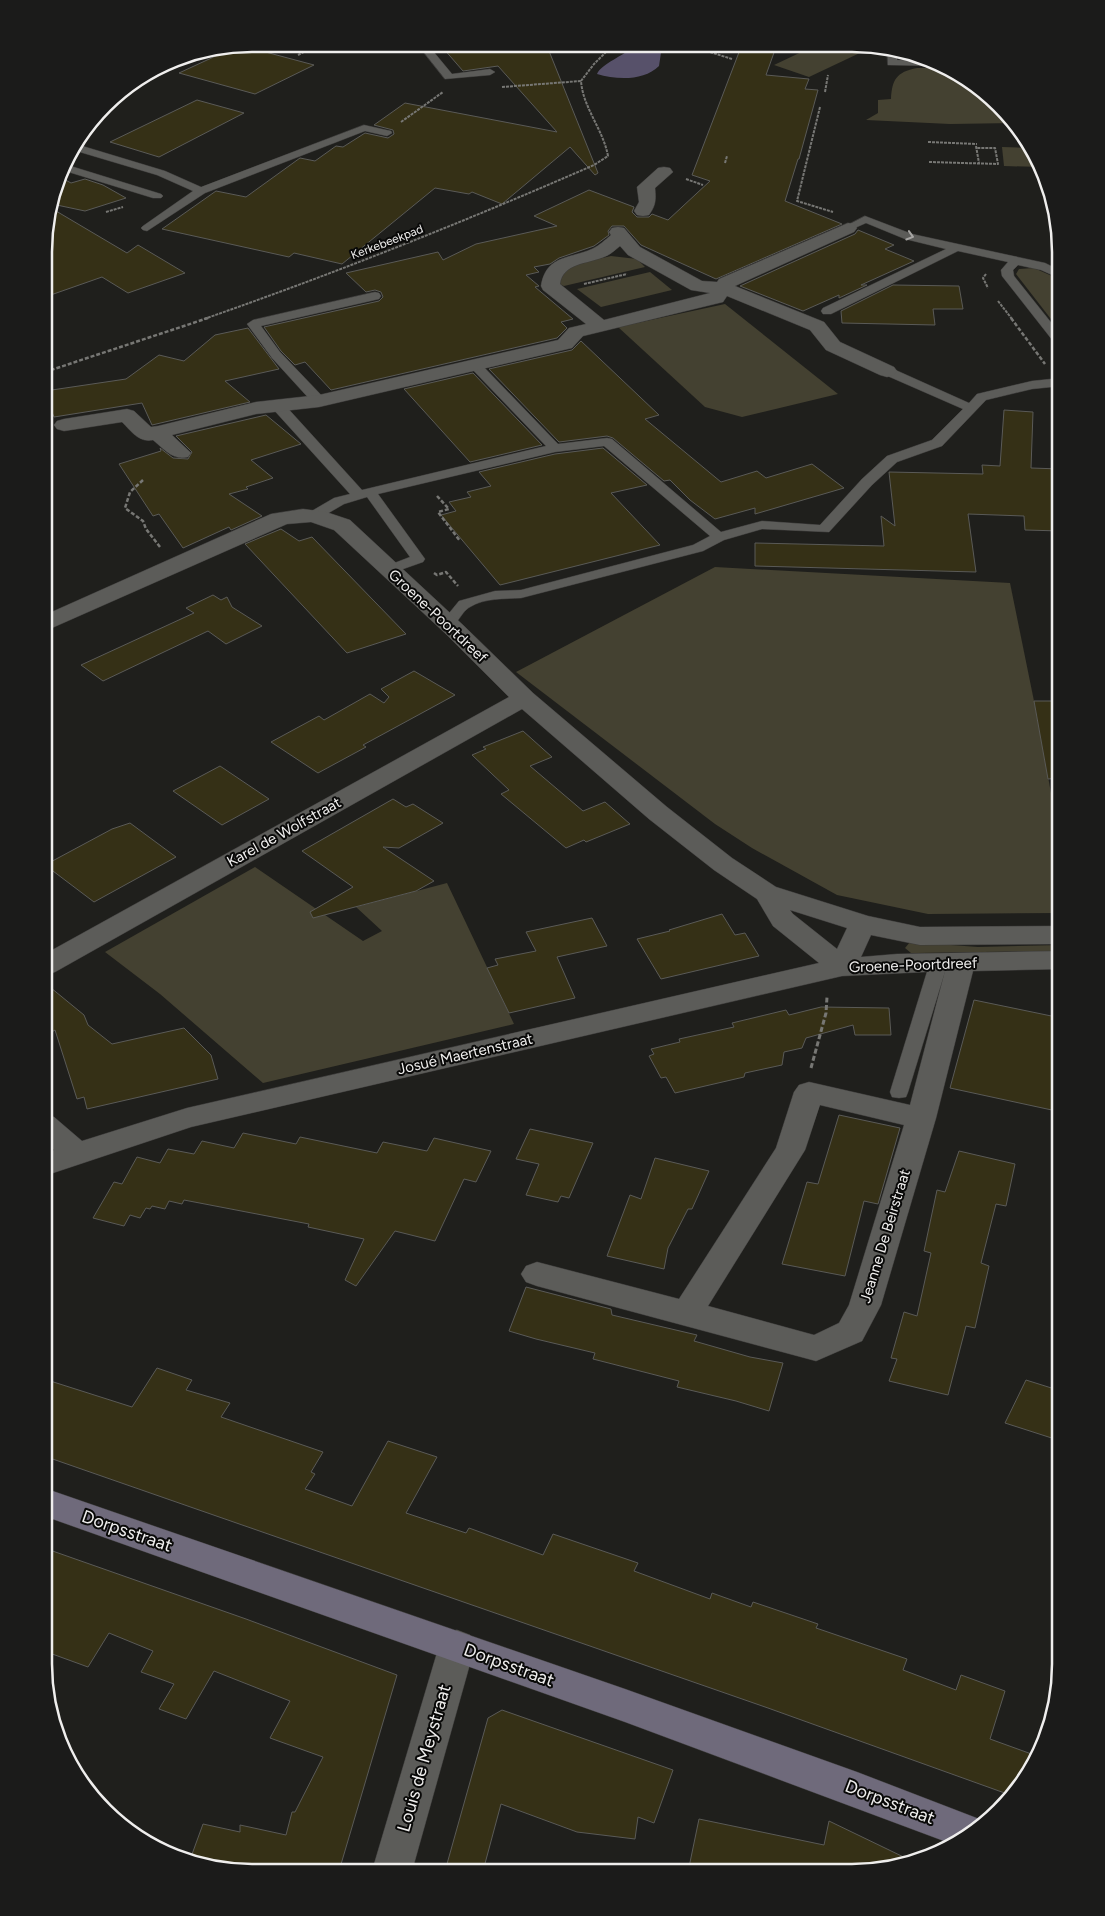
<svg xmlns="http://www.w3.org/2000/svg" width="1105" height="1916" font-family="Figtree,sans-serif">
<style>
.green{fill:#444131}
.water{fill:#57516a}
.building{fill:#353016;stroke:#5a5a57}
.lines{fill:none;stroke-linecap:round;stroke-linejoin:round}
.lane-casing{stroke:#3c3b3a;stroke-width:1}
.street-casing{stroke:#3c3b3a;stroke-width:1}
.secondary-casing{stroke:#3c3b3a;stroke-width:1}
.path-far2{stroke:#777774;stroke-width:2;stroke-dasharray:3 1;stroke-linecap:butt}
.path-far1{stroke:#777774;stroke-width:2.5;stroke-dasharray:4 2;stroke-linecap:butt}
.path{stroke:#777774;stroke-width:3;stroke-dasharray:5 2.5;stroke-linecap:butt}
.lane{fill:#5c5c59;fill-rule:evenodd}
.street{fill:#5c5c59;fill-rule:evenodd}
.secondary{fill:#6f6a7b;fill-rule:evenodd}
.oneway{stroke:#a6a5a3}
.labels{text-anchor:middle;stroke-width:4;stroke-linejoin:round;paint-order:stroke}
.far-street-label{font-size:12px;fill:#efeeed;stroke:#090908}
.street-label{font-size:15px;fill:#efeeed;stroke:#090908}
.near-street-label{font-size:18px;fill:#efeeed;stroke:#090908}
.rim{fill:none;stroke:#efeeed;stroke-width:2.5}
</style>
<rect width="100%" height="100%" fill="#1f1f1c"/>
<!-- green -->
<g class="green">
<path d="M812 47H852L864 51 809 77 774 65Z"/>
<path d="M917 68H949L990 95 1015 123 950 124 866 120 878 113V100L891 99C892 80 896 72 917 68Z"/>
<path d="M1002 147 1032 148 1041 167 1004 166Z"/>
<path d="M611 256 637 259 645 267 564 286 556 283 571 265Z"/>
<path d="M1034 268 1061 280V332L1016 274 1019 269Z"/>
<path d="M650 272 672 290 601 307 577 289Z"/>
<path d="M725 304 838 394 742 417 705 407 618 327Z"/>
<path d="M715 567 1010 583 1034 701 1061 847V913L928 914 837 895 752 848 715 824 516 672Z"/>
<path d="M255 867 363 941 382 931 356 907 447 883 514 1024 263 1083 160 994 105 952Z"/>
<path d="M910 942 978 947 1061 945V951L916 953H911L905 948Z"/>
</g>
<!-- water -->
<path class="water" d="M634 46H662L659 66C644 81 617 80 597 74 602 63 624 56 634 46Z"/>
<!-- building -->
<g class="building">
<path d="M470 45 547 46 598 173 595 175 570 147 502 204 472 192 469 194 435 188 342 264 294 253 289 257 162 229 216 191 246 197 300 158 315 161 336 146 343 147 365 133 388 138 394 134 393 130 374 125 405 103 557 132 498 66 463 71 443 48Z"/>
<path d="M243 46 314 65 255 94 179 73 233 48Z"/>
<path d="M741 47H776L766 75 809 79 805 89 818 90 799 159H798L785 201 842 224 716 279 641 245 624 226H612L608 231 609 235 594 246 559 258 550 264 534 267 539 272 526 275 539 286 535 287 573 319 561 322 567 328 557 338 331 390 305 362 295 365 281 351 264 327 379 301 383 297 381 292 375 290 366 292 346 273 438 252 443 260 476 244 557 226 534 216 589 190 634 207 632 212 637 217H649L652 214 668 220 710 181 692 175Z"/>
<path d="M197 100 244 113 159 157 110 142Z"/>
<path d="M60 177 71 183 85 179 103 185 126 198 85 211 52 204Z"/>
<path d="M51 208 127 253 138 245 185 273 128 293 102 277 45 297 46 226Z"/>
<path d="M858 230 894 245 885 249 914 261 861 285H867L839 298V295L803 311 740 286 855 234Z"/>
<path d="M893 285 959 286 963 309H933L935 325 842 323 841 311Z"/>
<path d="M248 328 279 369 225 381 250 402 152 425 142 403 54 417 45 395V391L126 379 159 355 184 361 215 335Z"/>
<path d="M581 341 659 415 645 419 721 482 757 471 766 478 812 464 844 488 755 514V508L715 519 690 500 670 480 664 481 613 438 607 436 559 442 489 369 572 350Z"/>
<path d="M473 373 542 445 470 462 404 389Z"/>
<path d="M1004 410 1033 412 1031 468 1061 469V531L1025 530 1024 516 968 514 976 572 755 566V543L884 546 881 516 895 526 889 472 983 474 982 465 1000 466Z"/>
<path d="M266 415 301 444 251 460 273 478 246 487 248 489 229 494 262 516 231 530 229 527 183 548 159 514 153 516 119 464 161 451 160 448 173 458 188 459 192 452 176 436Z"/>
<path d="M603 448 647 485 611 493 660 545 500 585 441 515 456 511 449 502 471 497 467 492 491 486 479 472 555 454Z"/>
<path d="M281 529 299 541 312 537 406 634 347 653 245 544Z"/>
<path d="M213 595 221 600 227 597 232 607 262 626 226 644 208 631 103 681 81 665 194 613 186 608Z"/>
<path d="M414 671 455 695 363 745 366 747 318 773 271 742 319 716 324 720 370 694 384 703 389 697 381 689Z"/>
<path d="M1034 701H1061V778L1048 779Z"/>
<path d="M523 731 552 757 530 766 583 811 605 802 630 824 586 842 584 840 566 848 501 794 509 790 472 755 486 749 483 747Z"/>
<path d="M220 766 269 799 222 825 173 791Z"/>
<path d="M393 799 406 807 413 804 443 823 399 848 383 847 434 881 416 891 313 918 310 912 353 887 302 851Z"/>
<path d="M130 823 176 857 94 902 45 865 112 829Z"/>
<path d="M722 914 735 935 745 933 759 956 661 979 637 939 670 931 669 930Z"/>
<path d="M592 918 607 946 557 957 575 998 509 1013 487 968 498 965 495 959 536 951 526 932Z"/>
<path d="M45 983 84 1015 88 1025 112 1044 184 1028 211 1055 218 1079 87 1109 84 1097 77 1099 55 1030 45 1036Z"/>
<path d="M974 1000 1061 1018V1112L950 1088Z"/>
<path d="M821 1007 889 1008 891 1035H855L853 1025 806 1038 802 1048 784 1052 782 1065 745 1073 744 1077 675 1093 666 1077 661 1078 649 1056 654 1054 651 1049 680 1042 679 1039 734 1027 732 1023 786 1010 789 1015Z"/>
<path d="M839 1115 900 1128 878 1204 864 1201 845 1276 782 1264 807 1182 818 1184Z"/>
<path d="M530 1129 593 1143 569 1198 561 1196 558 1202 526 1195 539 1164 516 1159Z"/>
<path d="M243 1133 296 1144 300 1137 377 1153 383 1142 427 1151 434 1138 491 1151 476 1182 464 1179 435 1241 395 1231 356 1286 345 1280 364 1239 308 1227 309 1224 184 1200 182 1204 169 1201 165 1209 152 1206 150 1209 146 1208 140 1218 130 1215 124 1226 93 1218 114 1182 122 1184 137 1157 160 1163 168 1149 194 1154 202 1141 234 1148Z"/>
<path d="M959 1151 1015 1164 1006 1206 996 1204 981 1263 989 1266 975 1328 966 1326 948 1395 889 1381 897 1359 891 1358 904 1312 917 1316 931 1253 924 1251 937 1190 945 1192Z"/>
<path d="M655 1158 709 1171 692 1209H688L668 1248 664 1269 607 1256 630 1195 641 1199Z"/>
<path d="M526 1287 611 1309 612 1315 697 1335 694 1341 750 1357 783 1363 769 1411 736 1401 677 1387 679 1381 593 1359 595 1353 536 1339 509 1331Z"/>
<path d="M157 1368 192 1380 186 1390 230 1403 221 1417 323 1452 311 1472 315 1474 305 1489 352 1506 388 1441 437 1457 406 1513 466 1533 469 1528 543 1555 553 1534 638 1563 634 1571 710 1599 712 1593 751 1607 753 1602 818 1624 816 1628 907 1659 903 1670 956 1690 961 1675 1005 1691 990 1739 1037 1756 1018 1790 1013 1796 768 1708 44 1456V1379L132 1407Z"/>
<path d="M1026 1380 1061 1391V1441L1005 1423Z"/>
<path d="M44 1548 246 1619 397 1675 339 1871H257L191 1857 203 1824 240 1832V1825L286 1835 292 1812H295L323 1757 270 1738 290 1701 214 1671 186 1719 159 1709 174 1684 141 1672 153 1651 109 1633 88 1667 44 1651Z"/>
<path d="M502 1710 673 1770 654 1823 638 1817 635 1839 577 1832 501 1804 483 1871H445L488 1718Z"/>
<path d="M699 1819 824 1845 829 1821 914 1862 852 1872H688Z"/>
</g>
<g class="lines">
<defs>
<g id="lane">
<path d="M418 45H428L452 74 490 69 495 72 490 75 445 79Z"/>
<path d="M887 48 897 49V60L932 61 946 66 888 65Z"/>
<path d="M364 125 391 131 392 133 387 136 365 131 205 193 147 231 143 230 141 228 143 226 193 191 157 175 73 150 79 145 165 171 201 187Z"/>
<path d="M64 164 161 194 163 196 161 198H153L62 170Z"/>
<path d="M865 216 912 234 1045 263 1061 271V279L1041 270 1018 265 1013 270 1014 276 1061 335V347L1057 346 1002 276 1001 270 1008 262 958 251 831 314H823L821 311 823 308 946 249 905 239 866 223 848 231 842 228Z"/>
<path d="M375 292 379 293 381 296 379 299 261 326 280 352 324 398 325 401 324 404H314L272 358 247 324 253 320Z"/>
<path d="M475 361 479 362 558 444 607 438 612 439 721 532 762 521 820 525 862 479 887 456 932 440 963 409 883 374 881 371 883 368H891L969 403 977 394 1032 381 1061 378V386L1032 389 986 400 942 446 897 462 872 485 829 532 762 529 724 540 703 551 521 598C505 599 484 598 470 607 459 613 458 630 443 626L441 623 459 601 495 591 521 590 540 585 693 545 710 536 604 446 555 452 378 494 425 559 423 562 389 574 384 573 382 570 384 567 410 557 367 497 344 504 320 518H310L308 515 310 512 334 498 350 494 273 409 272 406 273 403H283L362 490 546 446 471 368 469 365Z"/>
<path d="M939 956 945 958 948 962 908 1092 906 1097 899 1098 892 1097 890 1092 930 962 933 958Z"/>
</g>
<g id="street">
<path d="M664 167 670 168 673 172 655 188C656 200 656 205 649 215L643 216 637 215 634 211 639 202 637 187 658 168Z"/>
<path d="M848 223 854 224 857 228 854 232 735 286 824 322 840 342 894 367 897 371 894 375 887 377 880 375 826 350 810 330 727 296 723 302 583 336 572 348 319 407 256 414 172 435 191 453 188 457C173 461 164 449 153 440 139 443 131 431 122 422L64 431 57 429 54 425 57 421 64 419 127 409 134 411 151 427 158 426 256 402 319 395 558 340 569 328 586 324 543 290 541 286C546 255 569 259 592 249 599 246 605 240 611 235L609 232 612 228 618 227 624 228 640 247 702 281 717 282 719 279ZM620 246 628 255 691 290 710 293 604 320 560 284C563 263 587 264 604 257 610 255 615 250 620 246Z"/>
<path d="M303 509 326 512 350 520 463 625 533 693 667 807 732 858 776 887 868 916 920 927 1061 926V944L920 945 871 935 861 957 897 954 1061 951V969L973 971 936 1118 881 1305 862 1341 816 1361 537 1286 526 1282 521 1274 526 1266 537 1262 679 1299 776 1148 794 1092 799 1085 809 1082 910 1105 945 971 842 976 191 1127 44 1176V1154L54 1150 44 1141V1114L54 1117 82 1141 187 1108 819 963 773 926 757 899 714 870 649 819 522 709 55 972 45 975V954L509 697 447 635 334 530 311 522 287 524 45 631V615L271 514ZM790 910 847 928 837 949 793 914ZM820 1105 904 1125 849 1305 839 1323 814 1335 708 1306 805 1150Z"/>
<path d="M457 1630 470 1635 475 1646 412 1871H372L439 1646 444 1635Z"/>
</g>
<path id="secondary" d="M44 1488 625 1689 857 1772 987 1822 979 1829 952 1844 625 1722 44 1516Z"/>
</defs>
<!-- lane casing -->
<use href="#lane" class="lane-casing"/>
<!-- street casing -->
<use href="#street" class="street-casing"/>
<!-- secondary casing -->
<use href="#secondary" class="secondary-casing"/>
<!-- path-far2 -->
<g class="path-far2">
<path d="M691 46 732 59"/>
<path d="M298 55 319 44"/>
<path d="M502 87 581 81"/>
<path d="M825 92 828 75"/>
<path d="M820 107 797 201 833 212"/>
<path d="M401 122 443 92"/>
<path d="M928 142 977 144"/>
<path d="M976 146 979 163"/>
<path d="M929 162 998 164 995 148H977"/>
<path d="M725 163 727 156"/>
<path d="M686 179 703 185"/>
<path d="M106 212 123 207"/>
<path d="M986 274 983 278 988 288"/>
<path d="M584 284 627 274"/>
<path d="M998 301 1012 319"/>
<path d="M204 319C336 273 466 221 594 165L608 156C603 129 583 108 581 81L594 64 612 46"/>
</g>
<!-- path-far1 -->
<g class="path-far1">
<path d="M1011 318 1045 364"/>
<path d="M45 372 208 318"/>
<path d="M143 480 130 492 125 508 143 521 146 529 160 547"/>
<path d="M437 496 449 509 438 512 460 541"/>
<path d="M434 573 437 575 446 572 458 586"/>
</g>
<!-- path -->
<path class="path" d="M811 1068 826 1013 827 997"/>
<!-- lane -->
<use href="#lane" class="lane"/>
<!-- street -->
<use href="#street" class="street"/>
<!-- secondary -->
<use href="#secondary" class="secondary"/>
</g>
<!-- one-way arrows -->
<defs><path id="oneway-chevron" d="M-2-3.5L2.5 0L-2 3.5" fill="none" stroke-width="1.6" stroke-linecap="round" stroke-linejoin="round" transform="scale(1.25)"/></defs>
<use class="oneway" href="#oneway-chevron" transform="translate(910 236) rotate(17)"/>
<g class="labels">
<!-- far-street labels -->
<g class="far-street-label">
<text transform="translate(387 242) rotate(-21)" y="4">Kerkebeekpad</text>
</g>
<!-- street labels -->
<g class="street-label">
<text transform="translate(438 616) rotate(43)" y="5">Groene-Poortdreef</text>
<text transform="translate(284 832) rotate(-29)" y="5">Karel de Wolfstraat</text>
<text transform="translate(913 965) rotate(-2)" y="5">Groene-Poortdreef</text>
<text transform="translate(465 1054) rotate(-13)" y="5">Josué Maertenstraat</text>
<text transform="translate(885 1236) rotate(-73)" y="5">Jeanne De Beirstraat</text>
</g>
<!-- near-street labels -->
<g class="near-street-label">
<text transform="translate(127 1531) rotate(19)" y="6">Dorpsstraat</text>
<text transform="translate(509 1665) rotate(20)" y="6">Dorpsstraat</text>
<text transform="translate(424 1758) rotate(-74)" y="6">Louis de Meystraat</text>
<text transform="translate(890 1802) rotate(21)" y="6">Dorpsstraat</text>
</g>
</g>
<!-- crop -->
<path d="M0 0H1105V1916H0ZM252 52H852A200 200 0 0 1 1052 252V1664A200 200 0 0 1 852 1864H252A200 200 0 0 1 52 1664V252A200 200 0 0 1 252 52Z" fill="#1b1b1a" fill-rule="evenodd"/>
<path class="rim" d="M252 52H852A200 200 0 0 1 1052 252V1664A200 200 0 0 1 852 1864H252A200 200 0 0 1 52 1664V252A200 200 0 0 1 252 52Z"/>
</svg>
